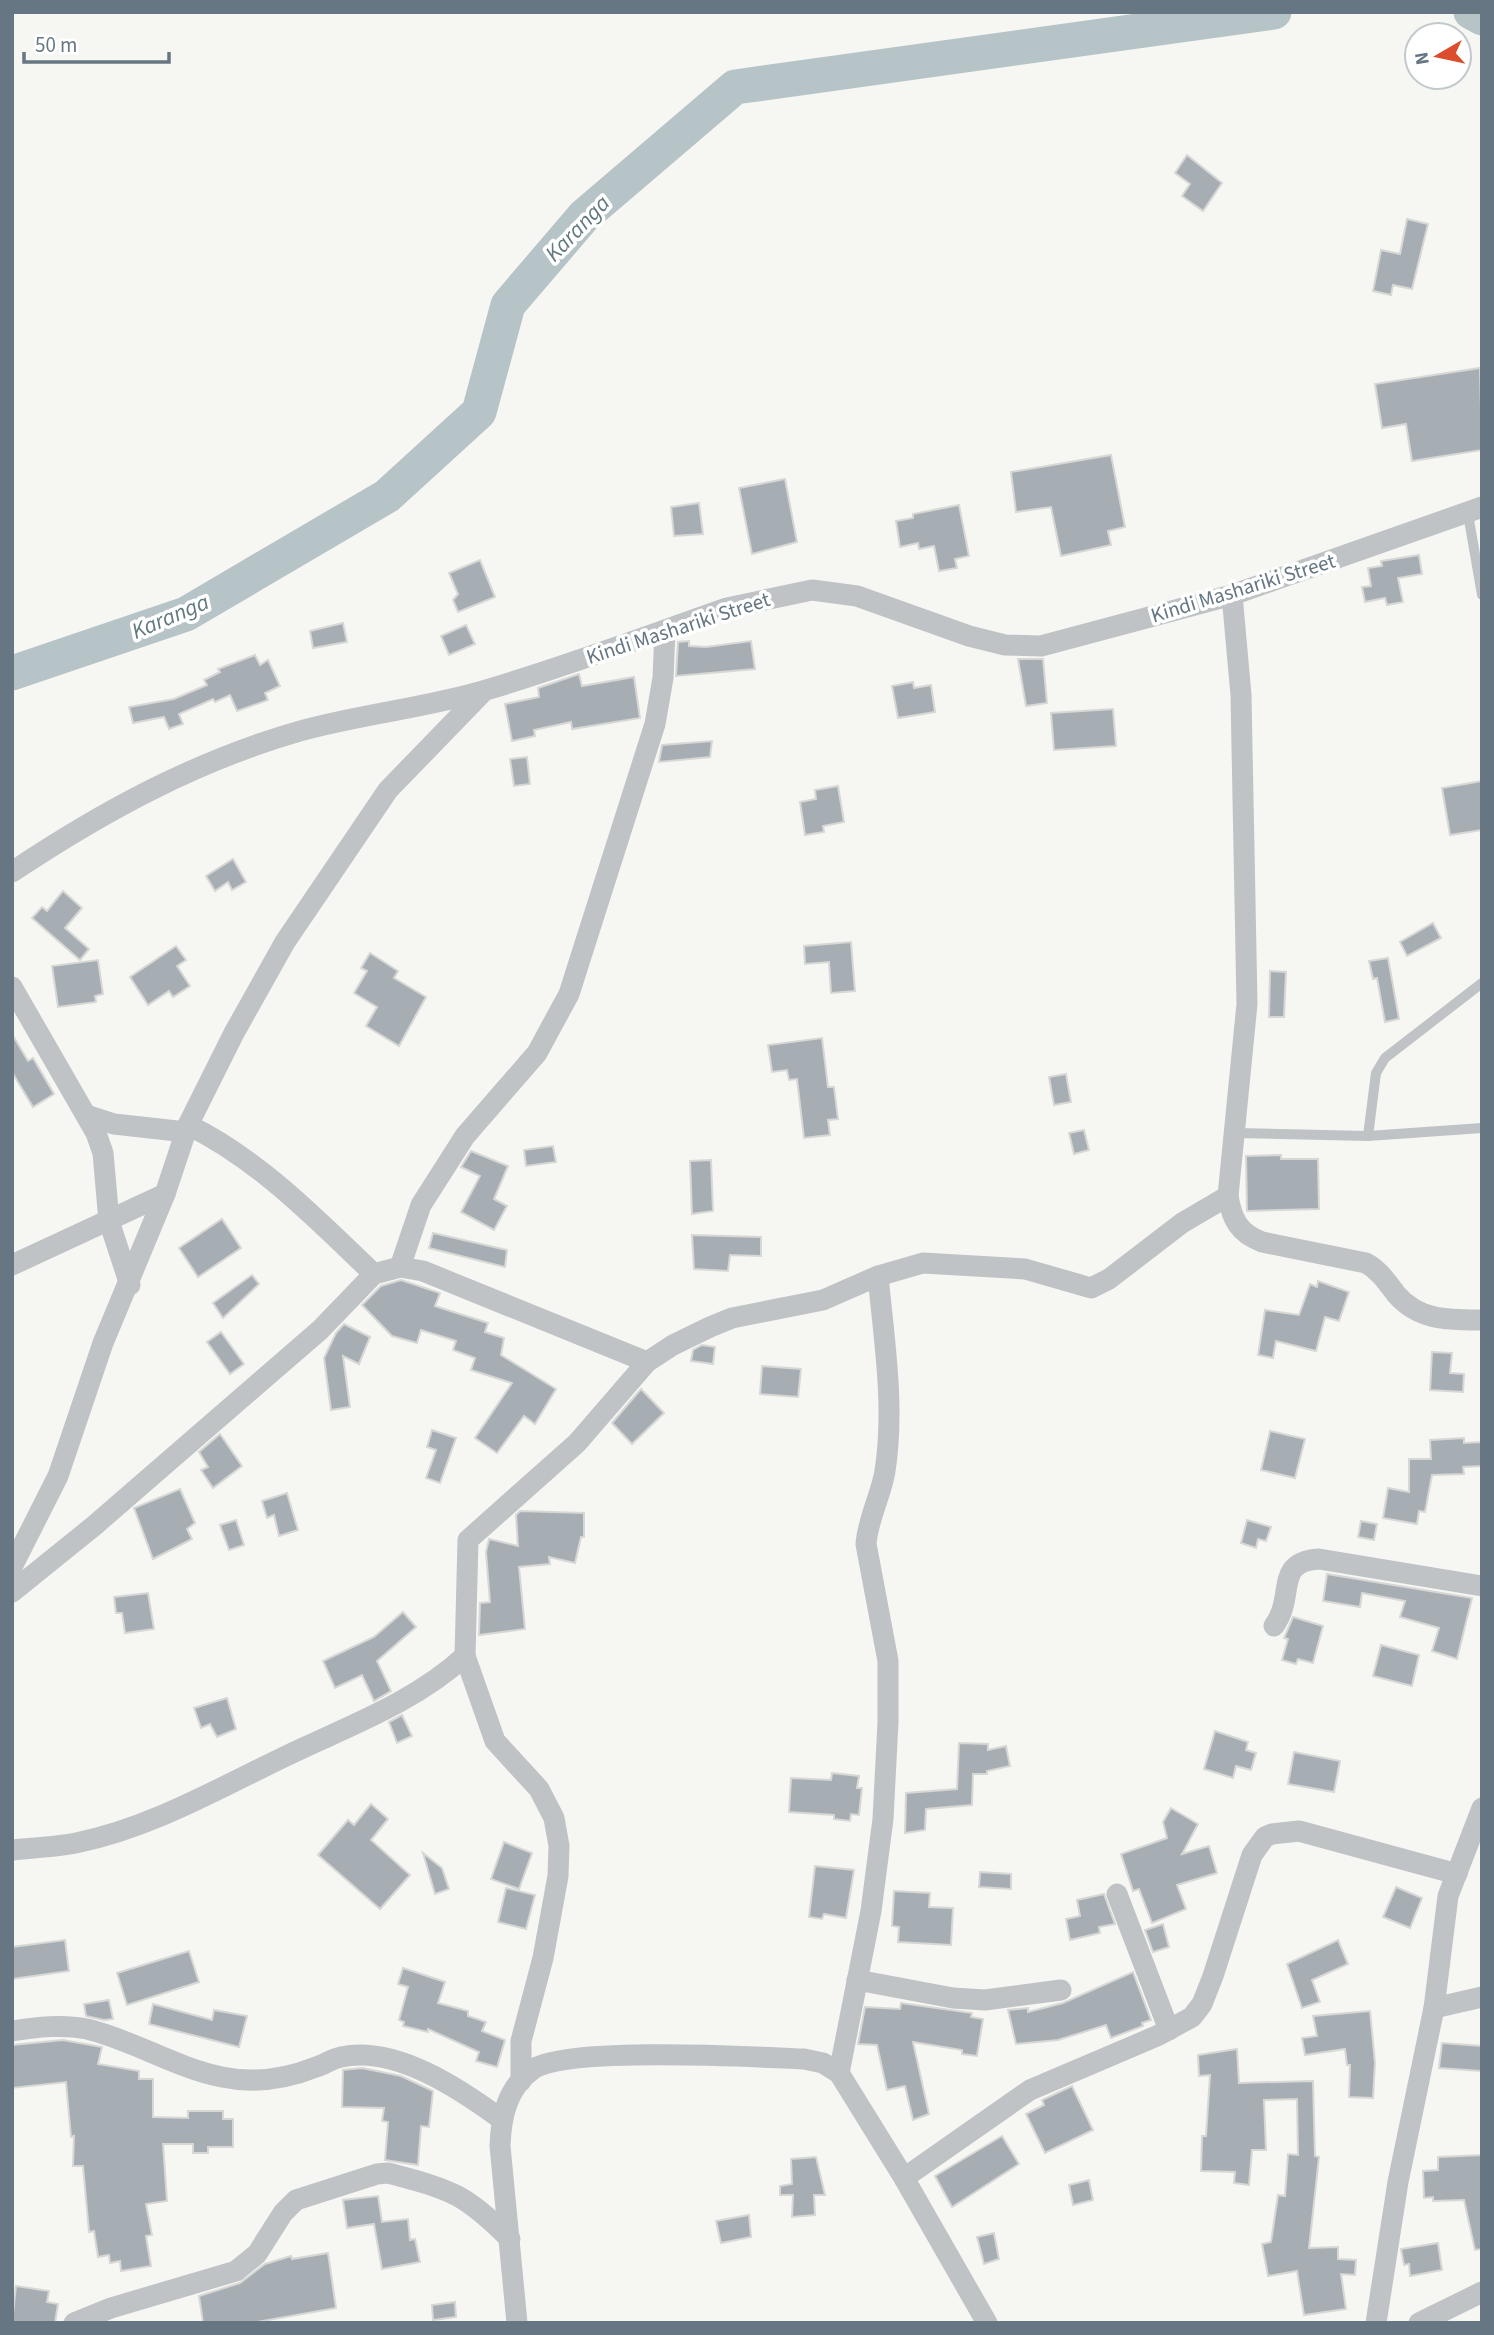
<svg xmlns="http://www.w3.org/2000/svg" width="1494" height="2335" font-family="'Source Sans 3',sans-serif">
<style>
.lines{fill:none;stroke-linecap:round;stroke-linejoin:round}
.river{stroke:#b6c3c7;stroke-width:35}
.building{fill:#a6aeb4;stroke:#d7d7d5;stroke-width:2}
.service{stroke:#bfc3c6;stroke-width:10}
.minor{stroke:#bfc3c6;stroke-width:21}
.labels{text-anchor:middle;stroke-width:7;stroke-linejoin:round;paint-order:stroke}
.street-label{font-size:21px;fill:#667783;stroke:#fff}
.water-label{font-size:23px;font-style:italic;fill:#62797f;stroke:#fff}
</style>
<rect width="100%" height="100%" fill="#f6f6f3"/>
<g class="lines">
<!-- river -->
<g class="river">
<path d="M1471 12 1482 18"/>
<path d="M12 673 186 614 387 496 479 412 508 305 584 216 735 87 1274 12"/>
</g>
</g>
<!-- building -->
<g class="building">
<path d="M1187 155 1222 183 1203 211 1182 196 1190 184 1175 173Z"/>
<path d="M1407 219 1428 224 1412 289 1393 285 1391 295 1373 291 1381 250 1400 254Z"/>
<path d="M1480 368 1482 450 1412 461 1406 424 1382 428 1375 384Z"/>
<path d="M1111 455 1125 527 1108 531 1111 545 1061 556 1051 507 1016 512 1011 472Z"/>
<path d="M785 479 797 542 752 554 739 488Z"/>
<path d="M699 503 703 534 674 536 671 507Z"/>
<path d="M959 505 969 556 955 559 957 568 939 571 934 546 919 549 918 543 900 547 896 521 913 518V514Z"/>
<path d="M1419 555 1422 574 1398 578 1403 602 1387 605 1385 598 1365 602 1362 587 1371 586 1368 568 1382 566 1381 561Z"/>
<path d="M480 560 495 597 458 612 453 600 458 594 449 573Z"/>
<path d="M343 623 347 642 313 648 310 631Z"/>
<path d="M466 625 475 644 449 655 441 636Z"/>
<path d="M689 641V646L706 647 751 641 755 669 676 676 678 642Z"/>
<path d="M255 655 260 665 268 660 280 686 265 693 268 700 237 711 230 695 215 702 213 699 179 714 183 724 169 729 164 717 133 723 129 707 174 699 207 685 204 680 220 672 218 669Z"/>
<path d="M1018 659H1043L1047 703 1026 706Z"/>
<path d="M579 674 582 686 634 677 640 718 572 729 571 722 534 730 535 736 512 741 505 704 539 697 538 688Z"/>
<path d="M913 682 914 688 931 685 935 712 898 718 892 686Z"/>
<path d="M1113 709 1116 746 1054 750 1051 713Z"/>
<path d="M712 741 710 757 659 762 662 745Z"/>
<path d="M527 757 530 784 514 786 510 759Z"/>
<path d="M1482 781V830L1450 835 1442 788Z"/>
<path d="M838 786 844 822 823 826 824 832 805 835 800 802 816 799 815 790Z"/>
<path d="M233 859 246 882 232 890 228 882 215 891 206 876Z"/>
<path d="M63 891 82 908 65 928 89 949 80 960 32 918 42 907 47 911Z"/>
<path d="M1433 923 1441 938 1407 956 1400 942Z"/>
<path d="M851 942 855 991 831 993 829 962 805 964 804 946Z"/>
<path d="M176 946 186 960 177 966 190 986 173 997 169 991 148 1005 130 977Z"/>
<path d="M370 953 398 971 394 978 426 997 399 1046 366 1026 377 1007 354 993 367 971 361 968Z"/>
<path d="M1388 958 1399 1019 1385 1022 1377 978 1373 979 1369 961Z"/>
<path d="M98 960 103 994 95 996 96 1002 58 1007 52 966Z"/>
<path d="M1270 971 1286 972 1284 1017H1269Z"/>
<path d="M12 1034 28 1061 33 1058 54 1094 33 1107 12 1072Z"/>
<path d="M822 1038 828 1087H834L838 1119 828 1120 830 1135 804 1138 797 1079 789 1080 787 1070 772 1072 768 1045Z"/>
<path d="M1066 1074 1071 1102 1054 1105 1049 1077Z"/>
<path d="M1084 1130 1089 1150 1074 1154 1069 1133Z"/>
<path d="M553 1146 556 1162 526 1166 524 1150Z"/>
<path d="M471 1151 508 1166 494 1199 507 1206 494 1230 461 1212 480 1176 461 1167Z"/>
<path d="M1281 1155V1159H1318L1319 1209 1247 1211 1246 1156Z"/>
<path d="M711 1160 713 1211 692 1214 690 1161Z"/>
<path d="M222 1219 241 1248 198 1277 179 1248Z"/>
<path d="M433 1233 507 1250 505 1267 429 1248Z"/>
<path d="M692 1235 761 1237V1256L730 1255 728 1271 694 1269Z"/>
<path d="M252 1275 259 1284 223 1318 213 1303Z"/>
<path d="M401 1280 440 1293 435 1306 488 1323 485 1332 504 1338 501 1355 556 1389 535 1424 524 1416 497 1453 475 1438 512 1383 471 1370 475 1358 453 1350 456 1341 421 1330 417 1343 392 1336 362 1305 381 1286Z"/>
<path d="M1318 1281 1349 1292 1339 1321 1325 1317 1316 1351 1276 1341 1273 1358 1258 1355 1265 1310 1299 1315 1310 1284 1317 1287Z"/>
<path d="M344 1324 370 1337 359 1364 343 1356 350 1407 331 1410 324 1358 336 1333Z"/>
<path d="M221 1332 244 1364 230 1374 207 1342Z"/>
<path d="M702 1345 715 1347 713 1364 691 1361 693 1350Z"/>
<path d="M1432 1352 1452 1353 1450 1373 1464 1374 1463 1392 1430 1390Z"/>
<path d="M762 1366 801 1369 798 1397 760 1394Z"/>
<path d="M641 1389 664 1413 632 1444 612 1423Z"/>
<path d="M432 1430 456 1438 440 1483 426 1478 436 1450 427 1447Z"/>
<path d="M1270 1431 1305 1439 1295 1478 1261 1470Z"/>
<path d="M220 1434 242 1466 213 1488 201 1470 208 1467 199 1452Z"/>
<path d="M1464 1438V1443L1482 1442V1466L1463 1467 1464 1474 1432 1475 1425 1512 1419 1511 1417 1524 1383 1518 1388 1488 1409 1492V1459H1431L1430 1440Z"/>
<path d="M180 1489 195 1523 187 1529 192 1539 153 1559 134 1508Z"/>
<path d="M287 1493 298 1530 279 1536 274 1515 267 1518 262 1501Z"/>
<path d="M520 1511 584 1513V1537H581L575 1563 549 1557 550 1564 519 1567 525 1629 479 1635 480 1603 490 1602 486 1552 489 1539 518 1546 516 1515Z"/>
<path d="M236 1520 244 1545 229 1550 220 1525Z"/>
<path d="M1247 1520 1271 1527 1266 1541 1258 1539 1256 1548 1241 1543Z"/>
<path d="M1361 1521 1377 1524 1374 1540 1358 1537Z"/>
<path d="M1327 1574 1472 1598 1457 1659 1432 1651 1439 1628 1400 1617 1405 1601 1362 1593 1360 1607 1323 1601Z"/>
<path d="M148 1593 154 1629 125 1633 122 1613H116L114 1597Z"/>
<path d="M403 1612 416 1627 377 1661 391 1691 374 1701 362 1675 335 1688 323 1661 374 1637Z"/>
<path d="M1293 1617 1323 1626 1313 1663 1298 1659 1296 1664 1282 1660 1288 1639 1284 1638Z"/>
<path d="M1381 1645 1419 1655 1412 1686 1373 1676Z"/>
<path d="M227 1698 236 1729 217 1737 210 1724 201 1728 194 1708Z"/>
<path d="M402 1715 412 1736 397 1743 389 1722Z"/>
<path d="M1215 1731 1248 1742 1246 1750 1256 1753 1251 1770 1236 1766 1233 1778 1204 1769Z"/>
<path d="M959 1743 988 1744V1750L1006 1746 1010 1766 987 1771V1774H973L972 1805 926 1809 925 1830 905 1833 906 1793 957 1789Z"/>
<path d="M1294 1752 1340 1761 1334 1792 1288 1784Z"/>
<path d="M832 1773 859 1776 857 1788H862L859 1815 851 1814 850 1821 834 1819V1815L789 1812 791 1778 831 1780Z"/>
<path d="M371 1804 388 1819 371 1840 410 1875 380 1909 318 1855 348 1820 354 1825Z"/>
<path d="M1171 1808 1198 1824 1182 1854 1209 1846 1217 1873 1177 1885 1186 1909 1152 1923 1139 1889 1133 1891 1121 1854 1167 1838 1163 1822Z"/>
<path d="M504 1842 532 1853 519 1889 491 1879Z"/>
<path d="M423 1853 442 1868 449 1889 435 1894Z"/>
<path d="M815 1866 854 1870 846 1918 824 1914 822 1919 809 1917Z"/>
<path d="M980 1872 1011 1874V1889L979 1887Z"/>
<path d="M1396 1887 1422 1898 1410 1928 1383 1917Z"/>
<path d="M506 1888 535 1895 526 1929 498 1922Z"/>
<path d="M894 1891 930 1893 929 1907 953 1908 951 1945 898 1942 899 1927 892 1926Z"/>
<path d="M1104 1894 1115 1924 1099 1927 1100 1933 1070 1940 1066 1919 1080 1916 1077 1900Z"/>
<path d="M1163 1924 1169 1947 1153 1952 1145 1930Z"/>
<path d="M65 1940 69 1971 12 1979V1947Z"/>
<path d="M1338 1940 1348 1964 1312 1980 1320 2002 1302 2008 1287 1964Z"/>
<path d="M189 1951 199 1982 127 2005 117 1973Z"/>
<path d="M403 1968 445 1982 438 2003 468 2011V2016L486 2022 482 2031 505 2040 497 2067 476 2061 479 2052 428 2029V2032L403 2026 404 2022 399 2020 408 1987 398 1984Z"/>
<path d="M1133 1972 1151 2020 1142 2023 1143 2026 1111 2038 1106 2025 1058 2040 1016 2044 1008 2010 1028 2008V2012L1063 2003Z"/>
<path d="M109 2000 113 2019 104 2020 86 2016 84 2004Z"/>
<path d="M901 2003 972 2013 971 2017 983 2019 977 2056 962 2054V2050L913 2042 929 2114 913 2120 905 2086 887 2090 877 2045 858 2044 865 2007 900 2009Z"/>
<path d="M153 2004 212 2020 214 2010 247 2016 239 2047 149 2024Z"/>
<path d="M1370 2011 1375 2063 1373 2098 1349 2097 1350 2065H1347L1345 2049 1305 2055 1302 2038 1317 2036 1313 2016Z"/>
<path d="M63 2040 102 2047 98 2064 139 2071V2079H153V2117L188 2118V2111H223V2119H233V2147H208V2153H193V2144H163L167 2201 146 2204 152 2235 146 2236 151 2266 121 2271 120 2261 110 2263 109 2255 98 2257 94 2231 89 2232 83 2166H73L74 2136 71 2137 66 2082 12 2088V2045Z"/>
<path d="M1442 2043 1482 2046 1481 2071 1439 2068Z"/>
<path d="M1237 2049 1239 2083 1313 2081 1315 2156 1319 2157 1309 2248 1338 2247V2259L1356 2260 1355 2275 1341 2274 1346 2309 1304 2315 1297 2271 1268 2276 1262 2244 1271 2242 1278 2195 1285 2196 1288 2154 1298 2155 1297 2099 1264 2100 1266 2150H1252L1249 2185 1234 2183 1235 2172 1201 2171 1202 2136H1206L1210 2075 1199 2076 1198 2055Z"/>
<path d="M362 2068 401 2076 433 2091 429 2127 421 2126 418 2165 385 2160 388 2122 382 2121 384 2108 342 2107 343 2070Z"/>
<path d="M1072 2086 1093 2130 1045 2153 1026 2114 1044 2105 1042 2100Z"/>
<path d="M1002 2136 1019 2164 952 2207 935 2176Z"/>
<path d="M1482 2155V2249L1475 2250 1464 2200 1433 2201V2197L1424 2198 1423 2171 1438 2170V2157Z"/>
<path d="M816 2157 825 2195H814L815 2215 792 2217 793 2195H780V2186L792 2184 791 2159Z"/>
<path d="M1089 2180 1093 2200 1073 2205 1069 2185Z"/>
<path d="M378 2196 382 2222 408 2219 410 2240 415 2239 420 2262 382 2269 374 2224 347 2228 343 2200Z"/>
<path d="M749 2215 751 2237 721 2243 716 2221Z"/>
<path d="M994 2233 999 2259 984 2264 977 2237Z"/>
<path d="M1438 2243 1442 2270 1410 2276 1409 2264 1404 2265 1401 2249Z"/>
<path d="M328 2253 336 2308 251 2323H203L199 2296 240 2283 265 2264 291 2256 292 2259Z"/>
<path d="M16 2286 49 2291 47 2302 58 2304 55 2323H12Z"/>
<path d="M455 2302 456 2317 433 2320 432 2305Z"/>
</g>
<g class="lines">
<!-- service -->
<g class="service">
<path d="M1468 514 1482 595"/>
<path d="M1236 1133 1368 1136 1482 1128"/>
<path d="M1368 1136 1376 1073 1385 1058 1482 983"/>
</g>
<!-- minor -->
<g class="minor">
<path d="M1232 595 1241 695 1247 1004 1228 1196C1232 1220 1239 1233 1262 1242L1366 1263C1379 1270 1387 1282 1396 1294 1419 1321 1449 1320 1482 1320"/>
<path d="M12 872C102 812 195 761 300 731 361 714 426 708 486 690 567 666 647 636 727 608L812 590 857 596 969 636 1005 645 1041 646 1232 595 1482 507"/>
<path d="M12 987 96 1133 103 1153 109 1221 130 1285"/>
<path d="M86 1115 114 1124 186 1132"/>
<path d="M188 1125C260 1160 317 1220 374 1274"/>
<path d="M12 1265 165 1194"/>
<path d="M400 1267 421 1205 465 1136 537 1053 569 994 655 724 663 678 665 630"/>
<path d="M12 1567 58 1476 103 1343 165 1194 188 1125 234 1033 285 942 388 790 484 691"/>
<path d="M12 1592 95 1525 320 1330 374 1274 400 1267 423 1271 647 1362"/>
<path d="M1274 1626C1296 1596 1273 1562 1319 1559L1482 1586"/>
<path d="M465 1656 495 1741 539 1789 554 1818 559 1846 558 1876 543 1958 521 2041V2081"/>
<path d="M12 1850C33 1848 55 1847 76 1843 156 1827 229 1782 303 1748 359 1722 418 1699 465 1656L468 1540 577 1443 647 1362 673 1345 710 1327 732 1318 823 1300 878 1276 923 1263 1025 1269 1091 1288 1109 1279 1182 1223 1228 1196"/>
<path d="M1117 1894 1169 2030"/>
<path d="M857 1980 953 1998 985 2000 1061 1990"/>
<path d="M1434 2008 1482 1997"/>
<path d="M12 2031C37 2027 62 2024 87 2029 133 2040 176 2068 222 2077 255 2084 286 2079 316 2067 325 2064 332 2059 341 2057 395 2045 460 2089 501 2119"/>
<path d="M839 2073 871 1911 883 1819 888 1722V1661L866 1544C868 1518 881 1496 885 1471 895 1407 884 1339 878 1276"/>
<path d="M904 2178 1030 2090 1159 2035 1192 2017 1202 2004 1213 1976 1252 1855 1265 1837 1272 1834 1299 1831 1457 1874"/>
<path d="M74 2323 111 2308 236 2271 257 2254 283 2213 296 2200 377 2174 388 2173C451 2190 463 2192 510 2239"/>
<path d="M517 2323 500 2146C501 2117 507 2088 532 2070 564 2046 756 2057 804 2059L823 2063 839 2073 904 2178 987 2323"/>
<path d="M1376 2323 1398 2182 1434 2008 1448 1896 1482 1808"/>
<path d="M1419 2323 1482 2292"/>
</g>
</g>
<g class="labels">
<!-- street labels -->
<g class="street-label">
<text transform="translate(1243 588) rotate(-17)" y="7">Kindi Mashariki Street</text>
<text transform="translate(678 628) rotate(-18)" y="7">Kindi Mashariki Street</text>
</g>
<!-- water labels -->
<g class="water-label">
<text transform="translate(577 228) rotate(-46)" y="8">Karanga</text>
<text transform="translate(170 616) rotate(-23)" y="8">Karanga</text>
</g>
</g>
<!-- border -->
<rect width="1494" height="2335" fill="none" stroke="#667783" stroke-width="28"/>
<!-- north arrow -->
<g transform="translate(1438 56) rotate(261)"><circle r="33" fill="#ffffff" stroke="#c2c9cd" stroke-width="2"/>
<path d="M0-5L12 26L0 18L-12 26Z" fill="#dc4d2d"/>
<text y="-10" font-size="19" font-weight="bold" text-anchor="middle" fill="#667783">N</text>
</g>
<!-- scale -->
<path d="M24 52v10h145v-10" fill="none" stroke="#667783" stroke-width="3.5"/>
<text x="35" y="52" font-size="21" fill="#667783" stroke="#ffffff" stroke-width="5" paint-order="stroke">50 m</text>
</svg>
